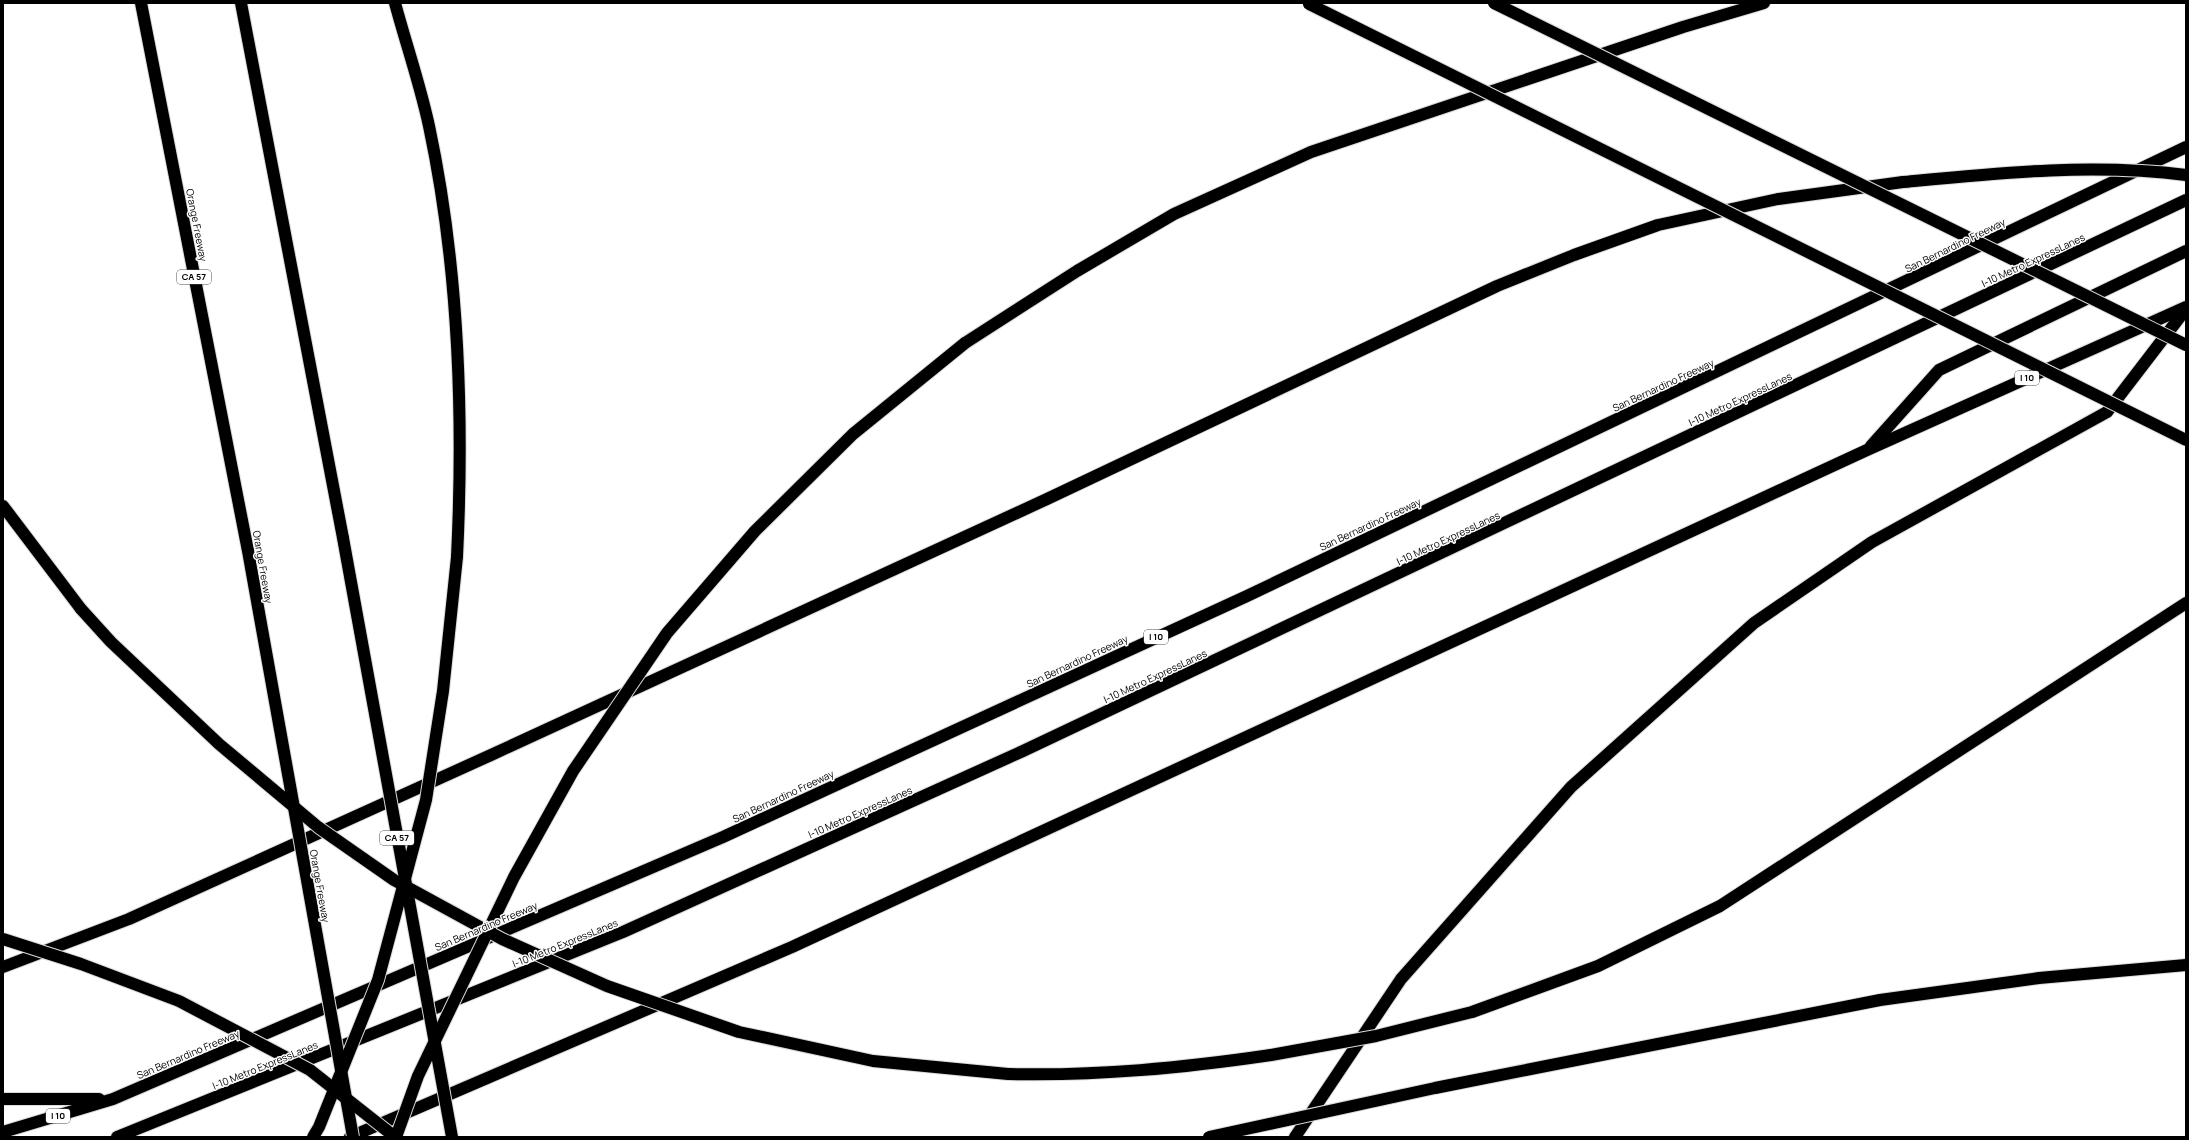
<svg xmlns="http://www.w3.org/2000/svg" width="2189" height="1140" font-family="Manrope,sans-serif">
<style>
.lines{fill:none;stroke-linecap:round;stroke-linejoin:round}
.motorway-casing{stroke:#dbdbdb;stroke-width:14}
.motorway{stroke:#000;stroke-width:12}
.motorway-bridge-casing{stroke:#dbdbdb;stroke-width:14;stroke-linecap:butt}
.motorway-bridge{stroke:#000;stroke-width:12}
.labels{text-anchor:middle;stroke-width:3;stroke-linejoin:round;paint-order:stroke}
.shield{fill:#fff;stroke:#4c4c4c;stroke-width:1}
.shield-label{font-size:9px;font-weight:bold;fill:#000}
.street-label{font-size:10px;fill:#000;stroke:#fff}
</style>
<rect width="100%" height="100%" fill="#fff"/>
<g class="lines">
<defs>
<g id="motorway">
<path d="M141 3 248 551"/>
<path d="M241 3 343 538"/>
<path d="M395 3C406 44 420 84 429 126 459 267 464 413 457 557"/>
<path d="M965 343 1077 271 1174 214 1311 152 1683 27 1764 3"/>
<path d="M1871 446 1939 370 2186 251"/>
<path d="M3 506 81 609"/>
<path d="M3 967 129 919 491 755 1047 499 1497 286 1574 255 1658 225 1778 199 1903 182"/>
<path d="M1472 1012 1598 966 1720 906 2186 603"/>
<path d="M1008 1074C1099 1076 1182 1068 1271 1055"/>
<path d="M1435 1088 1880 1000 2039 978 2186 965"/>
<path d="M3 1099H99"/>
<path d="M3 1132 113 1099 723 837 1247 596 2186 147"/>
<path d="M117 1137 623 932 1023 751 2186 200"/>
<path d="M350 1137 792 947 1867 450 2186 307"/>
<path d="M1295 1137 1401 979 1571 787 1754 623 1872 542 2107 412 2186 309"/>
</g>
</defs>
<!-- motorway casing -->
<use href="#motorway" class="motorway-casing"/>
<!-- motorway -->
<use href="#motorway" class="motorway"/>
<defs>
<g id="motorway-bridge">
<path d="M1494 3 2186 345"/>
<path d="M1309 4 2186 440"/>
<path d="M1903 182C1997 173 2092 163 2186 175"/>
<path d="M343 538 452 1137"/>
<path d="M248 551 353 1137"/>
<path d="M81 609 111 642 219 744 318 827 394 880 502 939 607 986 739 1032 873 1061 1008 1074"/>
<path d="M3 939 81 964 179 1001 310 1070 395 1137"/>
<path d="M1271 1055 1376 1036 1472 1012"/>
<path d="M313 1137 319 1127 378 980 426 800 443 691 457 557"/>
<path d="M396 1137 418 1076 514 877 573 771 667 633 755 531 853 434 965 343"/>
<path d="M1209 1137 1435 1088"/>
</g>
</defs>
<!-- motorway-bridge casing -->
<use href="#motorway-bridge" class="motorway-bridge-casing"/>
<!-- motorway-bridge -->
<use href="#motorway-bridge" class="motorway-bridge"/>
</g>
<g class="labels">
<!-- shield labels -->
<g class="shield">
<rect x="177" y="270" width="34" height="14" rx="3"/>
<rect x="2015" y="371" width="24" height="14" rx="3"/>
<rect x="1144" y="630" width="24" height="14" rx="3"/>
<rect x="380" y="831" width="34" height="14" rx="3"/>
<rect x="46" y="1109" width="24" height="14" rx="3"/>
</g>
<g class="shield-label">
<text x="194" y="280">CA 57</text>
<text x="2027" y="381">I 10</text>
<text x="1156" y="640">I 10</text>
<text x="397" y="841">CA 57</text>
<text x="58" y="1119">I 10</text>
</g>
<!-- street labels -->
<g class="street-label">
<text transform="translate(197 225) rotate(79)" y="4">Orange Freeway</text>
<text transform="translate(1955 245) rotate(-26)" y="4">San Bernardino Freeway</text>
<text transform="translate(2033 260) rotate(-25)" y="4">I-10 Metro ExpressLanes</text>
<text transform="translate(1663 385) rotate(-25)" y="4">San Bernardino Freeway</text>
<text transform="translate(1740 399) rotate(-25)" y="4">I-10 Metro ExpressLanes</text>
<text transform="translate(1370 524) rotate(-25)" y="4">San Bernardino Freeway</text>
<text transform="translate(1448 538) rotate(-25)" y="4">I-10 Metro ExpressLanes</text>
<text transform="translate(263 567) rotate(80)" y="4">Orange Freeway</text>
<text transform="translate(1077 661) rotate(-25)" y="4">San Bernardino Freeway</text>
<text transform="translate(1155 676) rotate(-25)" y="4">I-10 Metro ExpressLanes</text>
<text transform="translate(783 796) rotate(-25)" y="4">San Bernardino Freeway</text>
<text transform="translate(860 812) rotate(-24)" y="4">I-10 Metro ExpressLanes</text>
<text transform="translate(320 886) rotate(80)" y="4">Orange Freeway</text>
<text transform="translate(486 926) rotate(-23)" y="4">San Bernardino Freeway</text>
<text transform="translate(565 943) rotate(-22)" y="4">I-10 Metro ExpressLanes</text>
<text transform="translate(188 1054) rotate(-23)" y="4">San Bernardino Freeway</text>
<text transform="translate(265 1065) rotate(-22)" y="4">I-10 Metro ExpressLanes</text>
</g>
</g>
<!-- border -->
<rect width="2189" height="1140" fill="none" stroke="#000000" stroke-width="8"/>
</svg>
